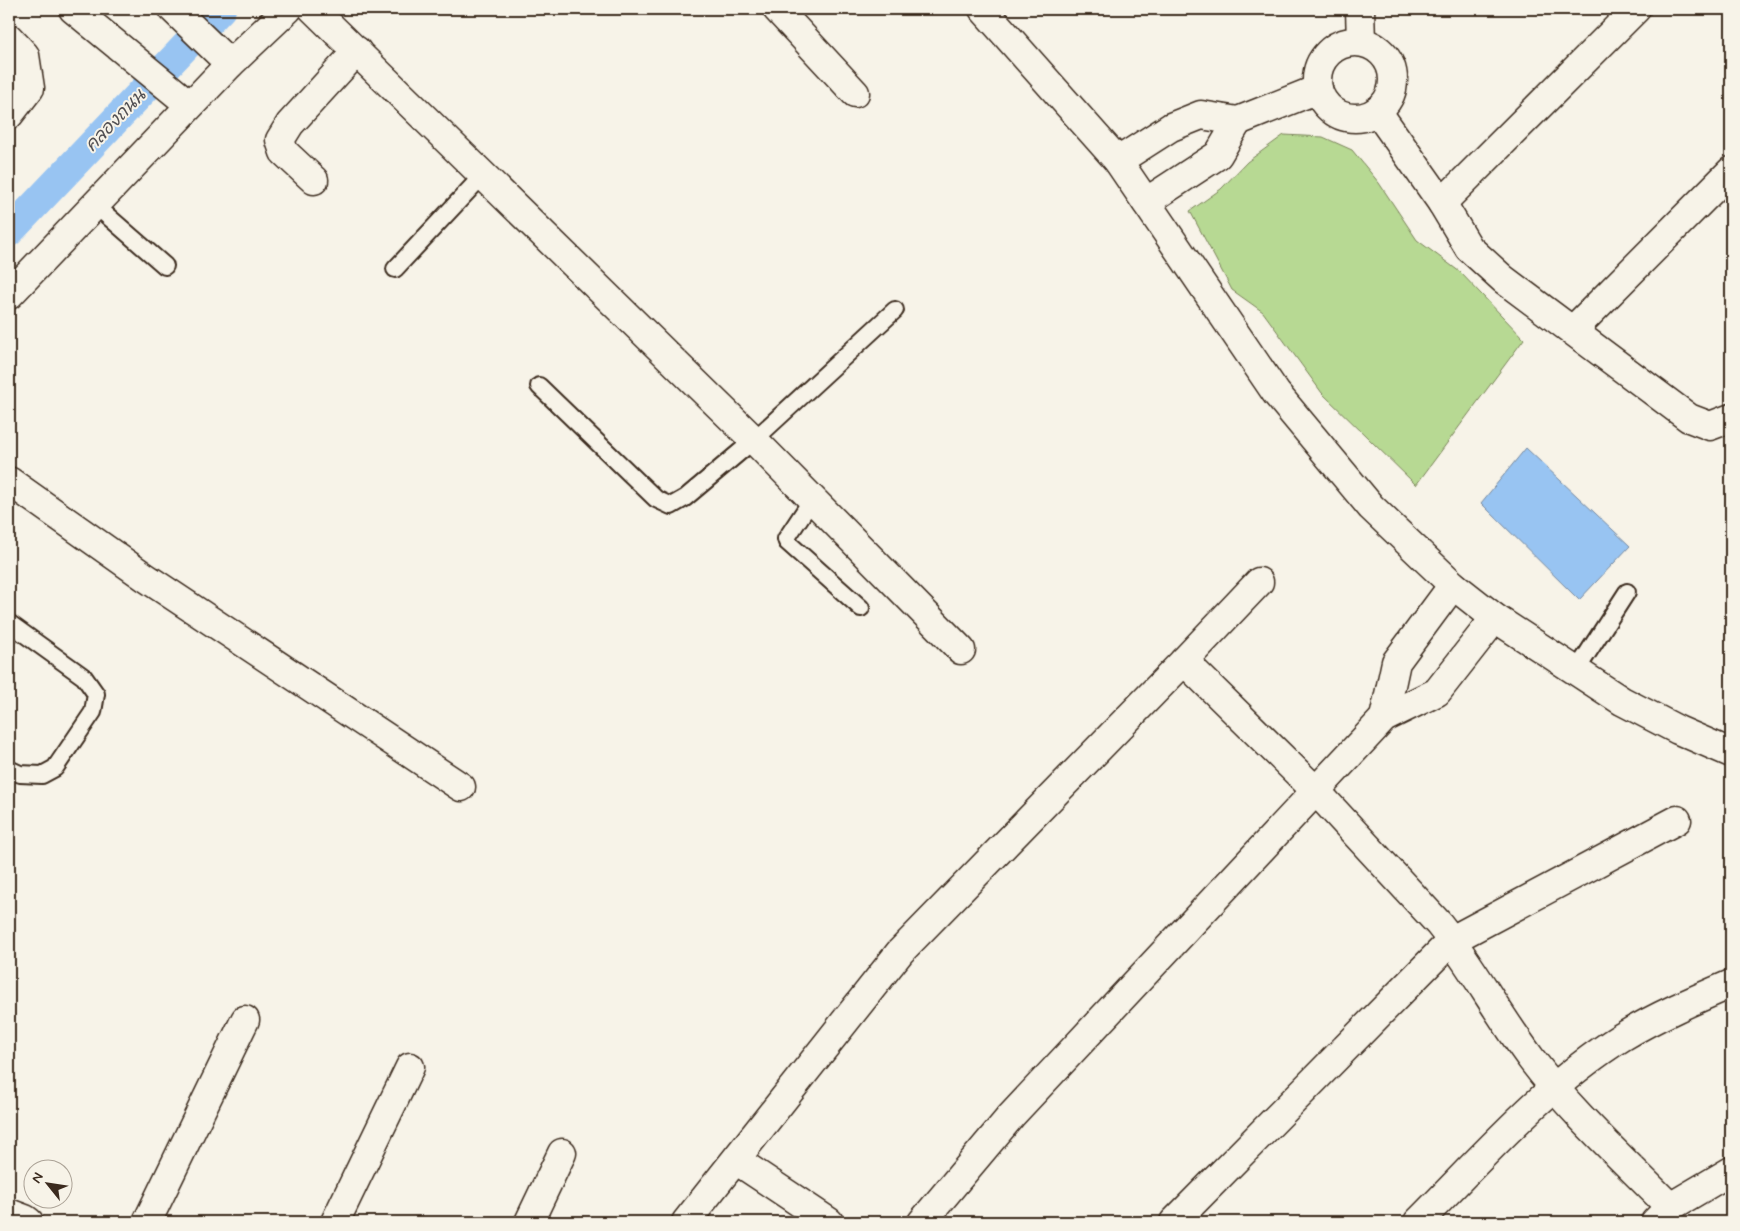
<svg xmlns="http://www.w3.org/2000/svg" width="1740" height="1231" font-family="Mynerve,'Playpen Sans Thai',sans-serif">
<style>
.green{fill:#b7d993;stroke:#798258}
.water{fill:#98c4f2;stroke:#73869d}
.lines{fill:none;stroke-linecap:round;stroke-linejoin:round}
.canal{stroke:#98c4f2;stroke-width:30}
.service-casing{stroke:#3b2a1e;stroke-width:20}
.minor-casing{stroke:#3b2a1e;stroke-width:31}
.tertiary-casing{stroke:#3b2a1e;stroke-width:31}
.service{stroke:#f7f3e8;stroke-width:16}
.minor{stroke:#f7f3e8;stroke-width:28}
.tertiary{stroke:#f7f3e8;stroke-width:28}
.labels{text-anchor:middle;stroke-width:4;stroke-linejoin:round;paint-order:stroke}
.water-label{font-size:18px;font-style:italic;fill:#525053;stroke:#f7f3e8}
</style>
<rect width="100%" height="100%" fill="#f7f3e8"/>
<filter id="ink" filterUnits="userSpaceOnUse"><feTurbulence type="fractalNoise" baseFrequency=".02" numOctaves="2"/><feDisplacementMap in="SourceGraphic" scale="10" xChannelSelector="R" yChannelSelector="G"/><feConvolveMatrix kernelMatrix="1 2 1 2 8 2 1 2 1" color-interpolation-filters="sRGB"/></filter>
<g filter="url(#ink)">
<!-- green -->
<path class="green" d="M1284 135 1323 137 1352 150 1379 183 1417 240 1460 272 1524 339 1416 485 1322 393 1263 312 1232 290 1190 211 1221 189 1247 162Z"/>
<!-- water -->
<path class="water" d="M1526 448 1630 546 1579 600 1481 503Z"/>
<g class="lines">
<!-- canal -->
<path class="canal" d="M9 232 221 9"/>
<defs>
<g id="service">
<path d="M95 205 165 266"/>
<path d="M395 269 483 175"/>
<path d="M539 386 656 499 671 506 685 498 754 440 895 310"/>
<path d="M813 498 786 539 787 542 861 608"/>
<path d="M9 623 84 677 96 694 93 712 55 768 42 775 20 774 9 769"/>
<path d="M1576 671 1627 592"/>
</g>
<g id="minor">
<path d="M73 9 190 105"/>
<path d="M173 9 230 64"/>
<path d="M313 9 754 440 961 650"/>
<path d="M777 9 855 93"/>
<path d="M983 9 1118 161 1276 393 1371 507 1453 585 1495 618 1622 701 1678 730 1731 753"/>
<path d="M1360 9 1361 42"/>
<path d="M9 38 25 55 30 88 9 115"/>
<circle cx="1355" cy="80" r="38"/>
<path d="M1377 111 1442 203 1469 248 1503 279 1689 418 1710 426 1731 418"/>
<path d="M1118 161 1171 127 1201 115 1238 121 1318 89"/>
<path d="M314 180 284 152 280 140 290 124 357 51"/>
<path d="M1146 202 1218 155 1238 121"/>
<path d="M1442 203 1636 9"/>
<path d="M1573 330 1731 171"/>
<path d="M9 481 145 577 461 787"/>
<path d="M1184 661 1316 791 1439 924C1473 967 1499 1016 1532 1060 1572 1113 1623 1159 1670 1207"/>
<path d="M1384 718 1396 662 1453 585"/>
<path d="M736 1160 829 1222"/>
<path d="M9 1213 25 1219 29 1222"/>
<path d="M147 1222 245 1020"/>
<path d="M335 1222 410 1067"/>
<path d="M529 1222 562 1153"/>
<path d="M686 1222 900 952 1184 661 1259 582"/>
<path d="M922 1222 1011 1116 1384 718 1437 692 1495 618"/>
<path d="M1174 1222 1452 940 1677 820"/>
<path d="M1418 1222C1482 1158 1545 1085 1622 1037 1657 1016 1694 1000 1731 984"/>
<path d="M1655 1222 1670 1207 1731 1171"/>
</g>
<path id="tertiary" d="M9 295 230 64 288 9"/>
</defs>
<!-- service casing -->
<use href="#service" class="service-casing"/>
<!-- minor casing -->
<use href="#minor" class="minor-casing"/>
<!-- tertiary casing -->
<use href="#tertiary" class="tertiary-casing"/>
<!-- service -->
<use href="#service" class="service"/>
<!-- minor -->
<use href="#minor" class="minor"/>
<!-- tertiary -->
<use href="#tertiary" class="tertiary"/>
</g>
</g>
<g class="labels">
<!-- water labels -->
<g class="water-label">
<text transform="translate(115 120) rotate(-46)" y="6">คลองถนน</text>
</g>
</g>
<!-- margin -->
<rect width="1740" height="1231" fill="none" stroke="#f7f3e8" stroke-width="30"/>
<rect x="15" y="15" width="1710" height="1201" fill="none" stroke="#3b2a1e" stroke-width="2" filter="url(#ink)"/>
<!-- north arrow -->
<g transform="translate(48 1184) rotate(300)"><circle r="24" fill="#f7f3e8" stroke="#aca397"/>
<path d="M0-4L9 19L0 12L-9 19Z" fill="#3b2a1e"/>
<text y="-8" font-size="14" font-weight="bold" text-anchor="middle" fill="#3b2a1e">N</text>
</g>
</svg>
